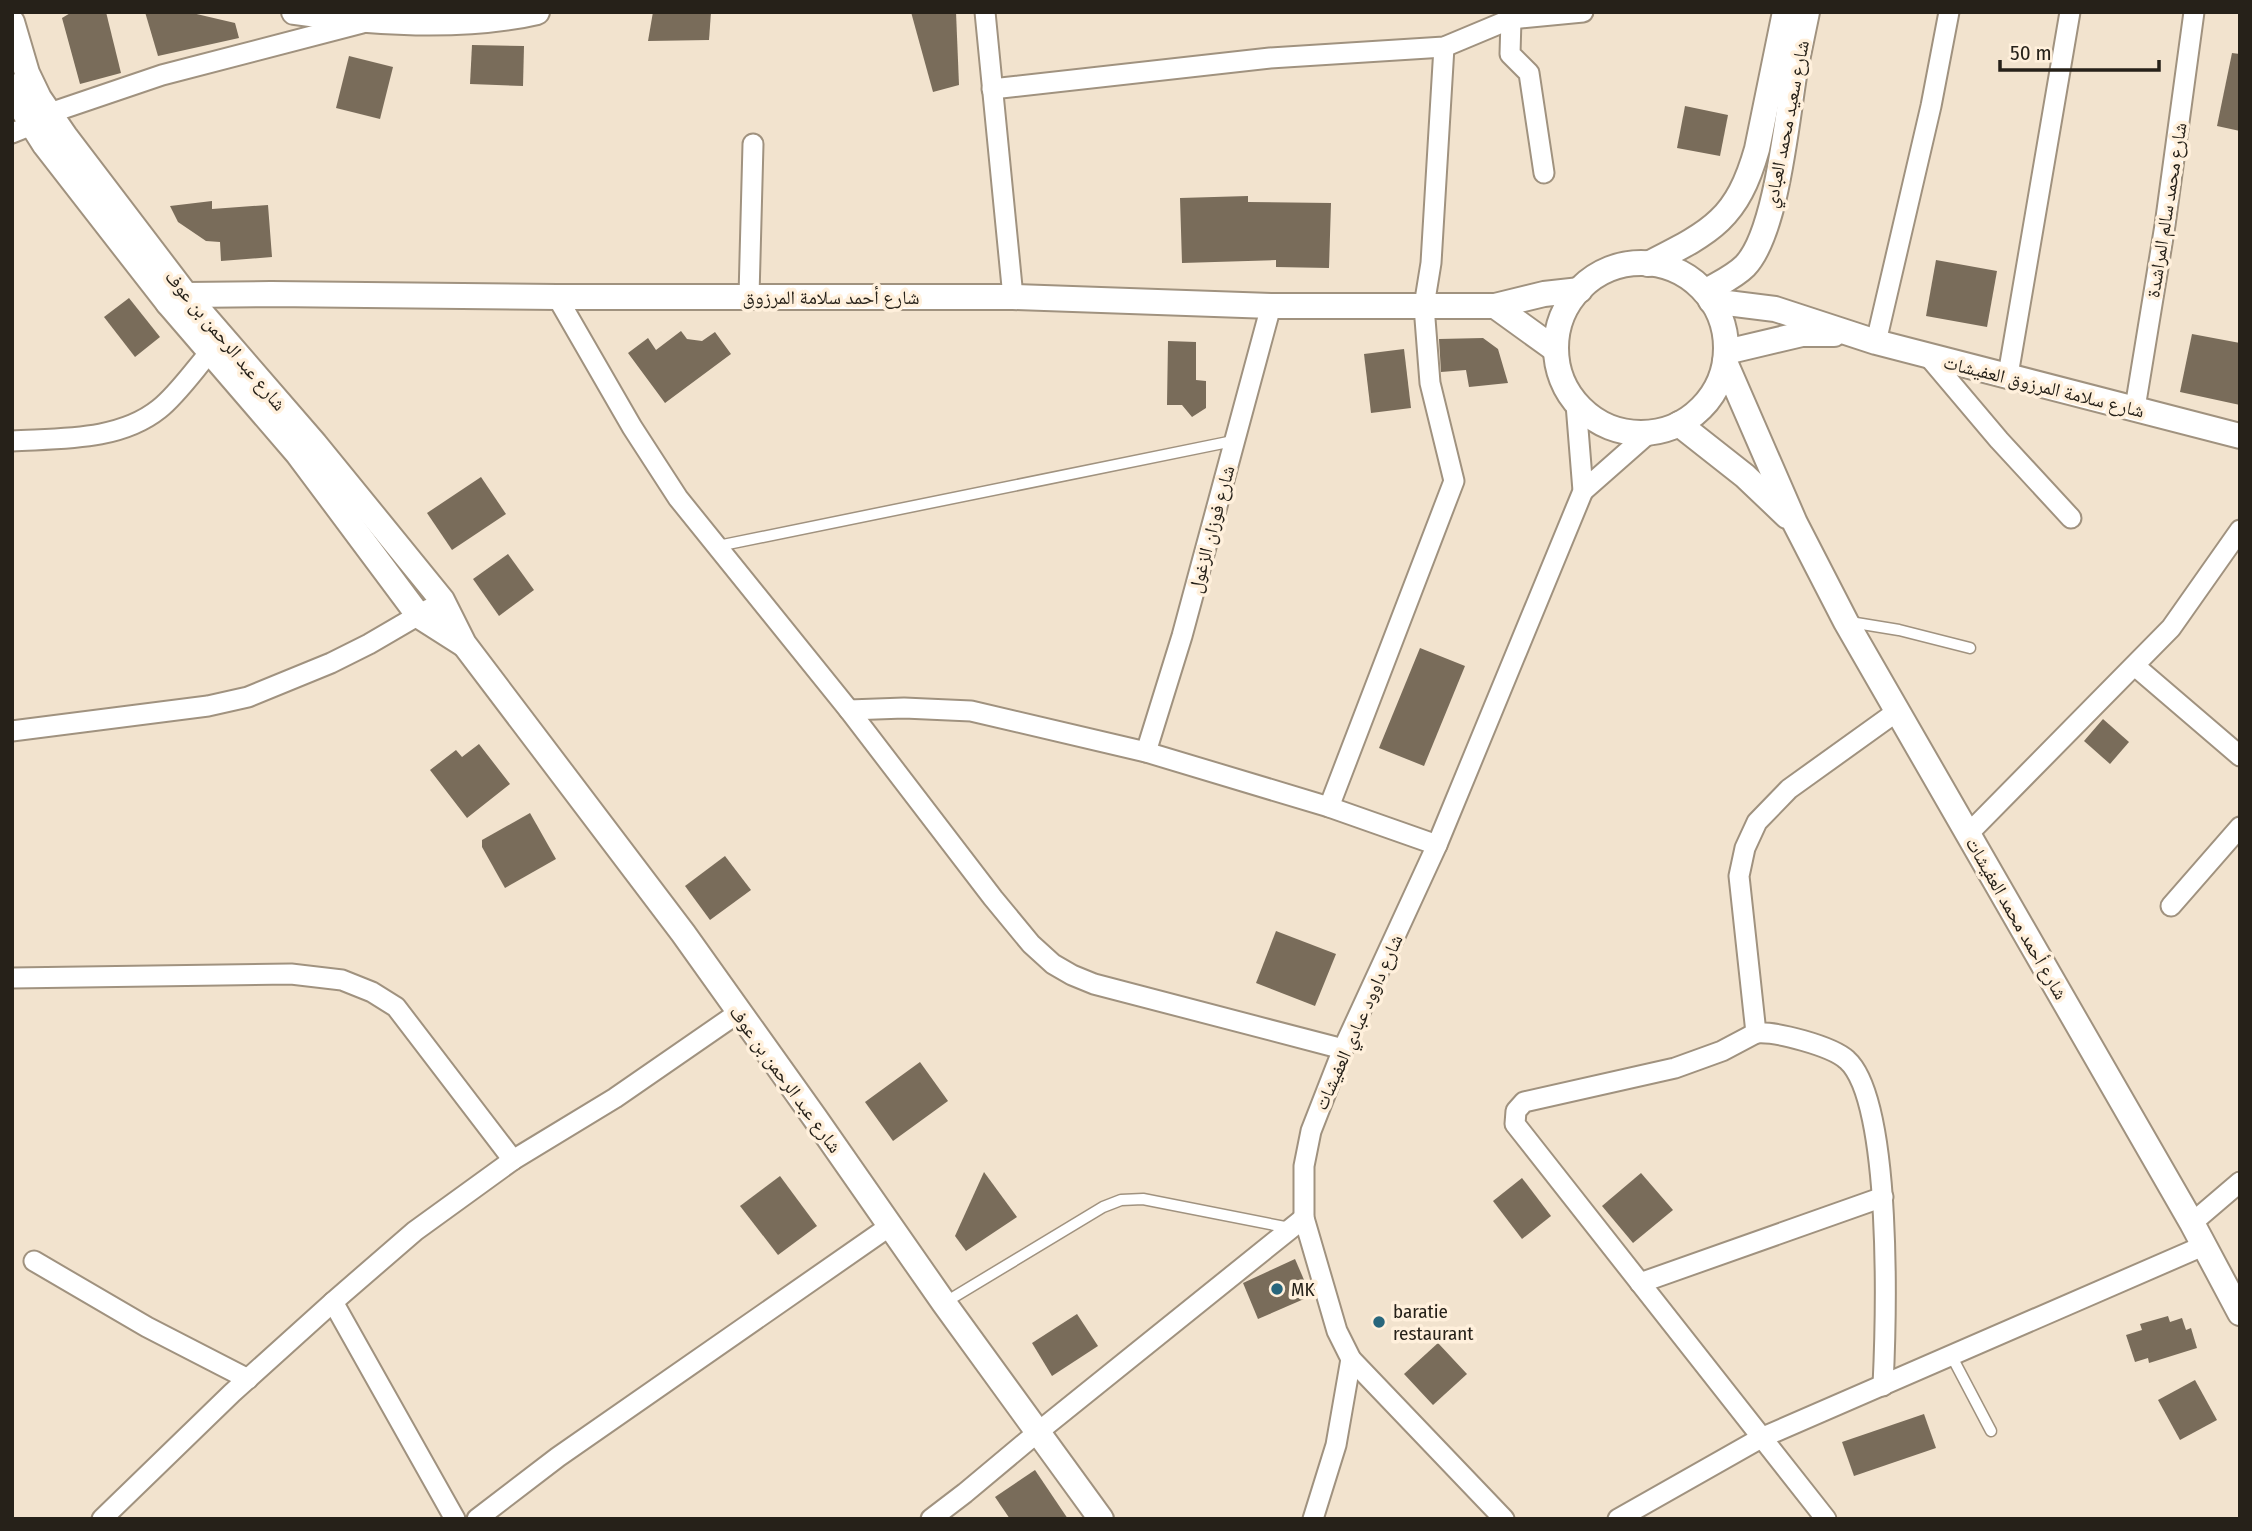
<svg xmlns="http://www.w3.org/2000/svg" width="2252" height="1531" font-family="'Fira Sans Condensed','Noto Naskh Arabic',sans-serif">
<style>
.building{fill:#796c5a}
.lines{fill:none;stroke-linecap:round;stroke-linejoin:round}
.service-casing{stroke:#a0927f;stroke-width:13}
.minor-casing{stroke:#a0927f;stroke-width:23}
.tertiary-casing{stroke:#a0927f;stroke-width:28}
.service{stroke:#fff;stroke-width:10}
.minor{stroke:#fff;stroke-width:19}
.tertiary{stroke:#fff;stroke-width:24}
.poi-dot{fill:#28667c;stroke:#fff0dc;stroke-width:2.5}
.labels{text-anchor:middle;stroke-width:7;stroke-linejoin:round;paint-order:stroke}
.street-label{font-size:19px;fill:#262119;stroke:#fff0dc}
.poi-label{font-size:19px;fill:#262119;stroke:#fff0dc;text-anchor:start}
</style>
<rect width="100%" height="100%" fill="#f2e3ce"/>
<!-- building -->
<g class="building">
<path d="M72 12H106L121 73 80 84 62 18Z"/>
<path d="M145 12H188L235 23 239 38 158 56Z"/>
<path d="M653 12H711L709 40 648 41Z"/>
<path d="M911 12H956L959 85 933 92Z"/>
<path d="M472 45 524 46 523 86 470 84Z"/>
<path d="M2232 53 2240 54V131L2217 126Z"/>
<path d="M349 56 393 67 380 119 336 108Z"/>
<path d="M1685 106 1728 115 1720 156 1677 148Z"/>
<path d="M1248 196V202L1331 203 1329 268 1276 267V260L1182 263 1180 198Z"/>
<path d="M212 201V209L268 205 272 257 221 261 220 242 206 241 178 222 170 206Z"/>
<path d="M1936 260 1997 271 1987 327 1926 316Z"/>
<path d="M129 298 160 337 135 357 104 317Z"/>
<path d="M681 331 687 339 702 341 715 332 731 354 665 403 628 353 648 338 656 350Z"/>
<path d="M2192 334 2240 343V405L2180 392Z"/>
<path d="M1483 338 1498 349 1508 383 1469 387 1466 370 1441 372 1439 339Z"/>
<path d="M1168 341 1196 342V380L1206 381V408L1192 417 1182 405H1167Z"/>
<path d="M1404 349 1411 408 1371 413 1364 354Z"/>
<path d="M481 477 506 514 452 550 427 513Z"/>
<path d="M508 554 534 590 499 616 473 579Z"/>
<path d="M1420 648 1465 666 1424 766 1379 748Z"/>
<path d="M2103 719 2129 742 2110 764 2084 741Z"/>
<path d="M479 744 510 784 467 818 430 770 456 750 462 757Z"/>
<path d="M530 813 556 859 505 888 482 847V840Z"/>
<path d="M725 856 751 890 710 920 685 886Z"/>
<path d="M1276 931 1336 954 1315 1006 1256 983Z"/>
<path d="M920 1062 948 1101 893 1141 865 1102Z"/>
<path d="M984 1172 1017 1217 966 1251 955 1236Z"/>
<path d="M1641 1173 1673 1210 1633 1243 1602 1206Z"/>
<path d="M780 1176 817 1226 778 1255 740 1206Z"/>
<path d="M1522 1178 1551 1216 1522 1239 1493 1201Z"/>
<path d="M1295 1259 1311 1296 1258 1319 1243 1283Z"/>
<path d="M1077 1314 1098 1346 1052 1376 1032 1343Z"/>
<path d="M2168 1316 2170 1322 2182 1318 2186 1330 2191 1328 2197 1348 2149 1363 2148 1358 2135 1362 2126 1335 2142 1330 2140 1324Z"/>
<path d="M1438 1343 1467 1374 1433 1405 1404 1374Z"/>
<path d="M2195 1380 2217 1420 2180 1440 2158 1400Z"/>
<path d="M1924 1414 1936 1448 1854 1476 1842 1442Z"/>
<path d="M1035 1470 1068 1519H1010L995 1497Z"/>
</g>
<g class="lines">
<defs>
<g id="service">
<path d="M718 546 1233 441"/>
<path d="M1850 622 1899 630 1970 648"/>
<path d="M944 1303 1103 1207 1121 1200 1143 1199 1290 1228"/>
<path d="M1951 1355 1991 1431"/>
</g>
<g id="minor">
<path d="M985 12 1013 297"/>
<path d="M1511 19 1510 54 1529 73 1544 173"/>
<path d="M992 89 1270 58 1444 47 1511 19 1583 12"/>
<path d="M50 113 162 75 362 23"/>
<path d="M12 133 32 125"/>
<path d="M749 296 753 144"/>
<path d="M557 297 632 427 678 498 849 710 993 898 1031 944 1053 964 1072 975 1094 984 1343 1049"/>
<path d="M1876 342 1931 106 1949 12"/>
<path d="M1928 356 1999 440 2071 518"/>
<path d="M2008 375 2070 12"/>
<path d="M2135 408 2165 225 2194 12"/>
<path d="M12 441C61 438 119 441 159 409 177 395 195 369 210 352"/>
<path d="M1583 491 1650 432"/>
<path d="M2135 666 2240 756"/>
<path d="M849 710 904 708 971 711 1146 752 1329 807 1437 845"/>
<path d="M12 731 208 706 248 697 331 663 369 644 429 609"/>
<path d="M1146 752 1182 636 1271 306"/>
<path d="M1329 807 1454 481 1430 383 1424 306 1431 263 1444 47"/>
<path d="M1969 833 2171 628 2240 530"/>
<path d="M2171 906 2240 827"/>
<path d="M12 978 291 974 342 980 372 992 396 1007 513 1160"/>
<path d="M1756 1033 1722 1051 1675 1068 1524 1102 1516 1111 1515 1124 1826 1519"/>
<path d="M2192 1223 2240 1182"/>
<path d="M34 1261 147 1327 248 1379"/>
<path d="M1640 1283 1883 1197"/>
<path d="M333 1302 455 1519"/>
<path d="M1883 1386C1886 1323 1893 1101 1847 1060 1832 1046 1775 1031 1756 1033L1739 876 1745 848 1757 822 1789 789 1899 710"/>
<path d="M102 1519 232 1393 333 1302 415 1231 513 1160 615 1098 738 1013"/>
<path d="M477 1519 558 1457 890 1226"/>
<path d="M931 1519 965 1493 1038 1432 1304 1218"/>
<path d="M1313 1519 1336 1445 1351 1359"/>
<path d="M1504 1519 1351 1359 1337 1331 1304 1218V1166L1311 1131 1343 1049 1437 845 1583 491 1576 404"/>
<path d="M1618 1519 1761 1438 2203 1246"/>
</g>
<g id="tertiary">
<path d="M294 12C367 23 465 29 537 12"/>
<path d="M12 22 27 73 39 98 65 136 186 295 315 444 442 600 464 644 683 933 815 1118 944 1303 1101 1519"/>
<path d="M12 86 21 107 45 145 168 303 298 454 419 616 463 644"/>
<circle cx="1641" cy="348" r="85"/>
<path d="M1648 264C1711 232 1737 220 1757 149L1785 12"/>
<path d="M1705 292C1718 284 1734 277 1745 266 1777 233 1787 116 1795 70 1799 51 1803 31 1807 12"/>
<path d="M1711 301 1775 309 1876 342 2240 436"/>
<path d="M168 303 186 295 271 294 557 297H1013L1271 306H1495L1544 294 1580 290"/>
<path d="M1495 306 1556 350"/>
<path d="M1726 352 1802 334H1834"/>
<path d="M1725 362 1795 523 1846 622 2192 1223 2240 1313"/>
<path d="M1679 424 1745 476 1787 516"/>
</g>
</defs>
<!-- service casing -->
<use href="#service" class="service-casing"/>
<!-- minor casing -->
<use href="#minor" class="minor-casing"/>
<!-- tertiary casing -->
<use href="#tertiary" class="tertiary-casing"/>
<!-- service -->
<use href="#service" class="service"/>
<!-- minor -->
<use href="#minor" class="minor"/>
<!-- tertiary -->
<use href="#tertiary" class="tertiary"/>
</g>
<!-- markers -->
<g class="poi-dot">
<circle cx="1277" cy="1289" r="7"/>
<circle cx="1379" cy="1322" r="7"/>
</g>
<g class="labels">
<!-- street labels -->
<g class="street-label">
<text transform="translate(1786 124) rotate(-79)" y="7">شارع سعيد محمد العبادي</text>
<text transform="translate(2166 210) rotate(-81)" y="7">شارع محمد سالم المراشدة</text>
<text x="831" y="304">شارع أحمد سلامة المرزوق</text>
<text transform="translate(226 340) rotate(50)" y="7">شارع عبد الرحمن بن عوف</text>
<text transform="translate(2044 386) rotate(14)" y="7">شارع سلامة المرزوق العفيشات</text>
<text transform="translate(1211 529) rotate(-75)" y="7">شارع فوزان الزغول</text>
<text transform="translate(2017 918) rotate(60)" y="7">شارع أحمد محمد العفيشات</text>
<text transform="translate(1358 1022) rotate(-66)" y="7">شارع داوود عبادي العفيشات</text>
<text transform="translate(786 1079) rotate(54)" y="7">شارع عبد الرحمن بن عوف</text>
</g>
<!-- poi labels -->
<g class="poi-label">
<text x="1291" y="1296">MK</text>
<text x="1393" y="1318">baratie<tspan x="1393" dy="22">restaurant</tspan></text>
</g>
</g>
<!-- border -->
<rect width="2252" height="1531" fill="none" stroke="#262119" stroke-width="28"/>
<!-- scale -->
<path d="M2000 60v10h159v-10" fill="none" stroke="#262119" stroke-width="3.5"/>
<text x="2010" y="60" font-size="21" fill="#262119" stroke="#fff0dc" stroke-width="5" paint-order="stroke">50 m</text>
</svg>
